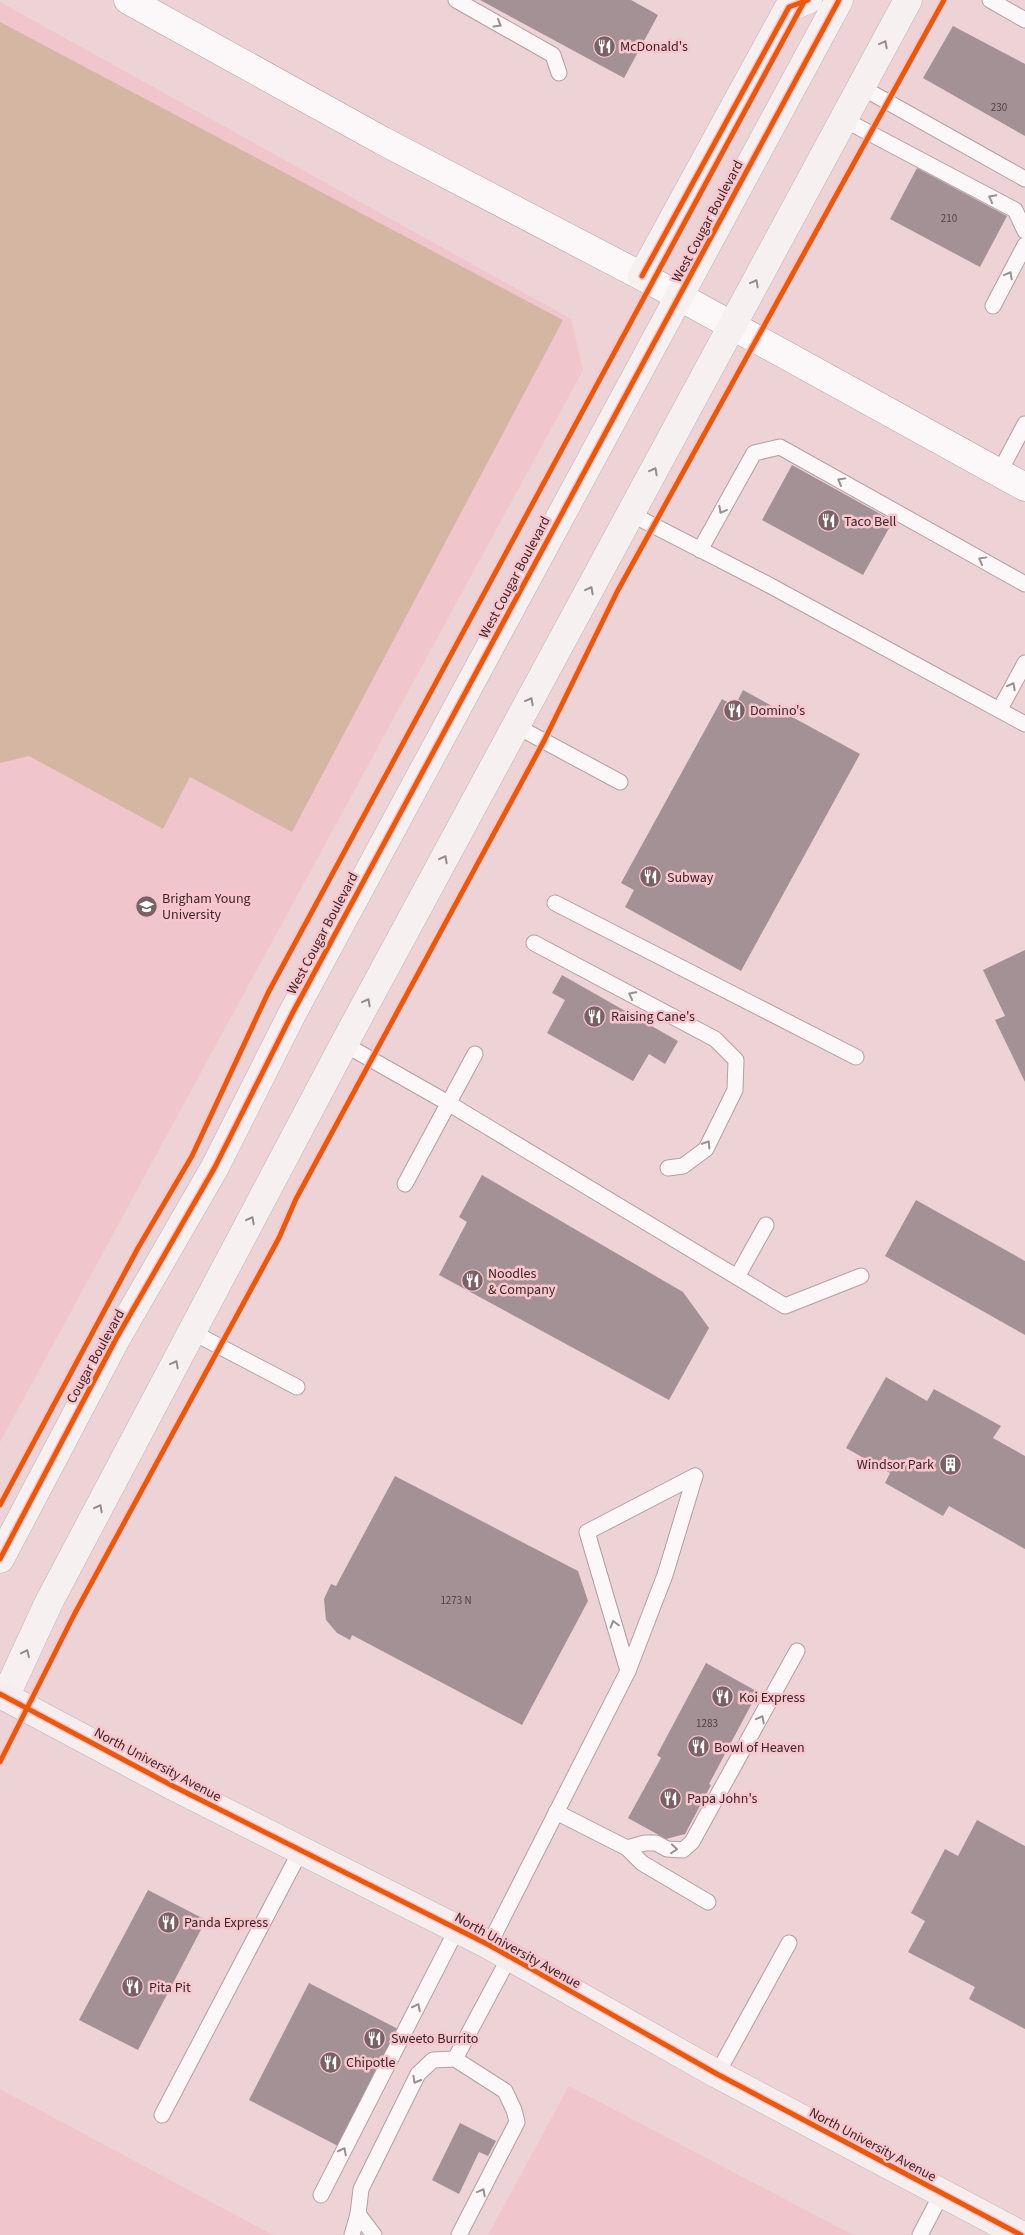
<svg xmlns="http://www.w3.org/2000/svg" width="1025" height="2235" font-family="'Source Sans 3',sans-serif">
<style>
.built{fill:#f1c5cc}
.green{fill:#d5b6a3}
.building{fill:#a49196}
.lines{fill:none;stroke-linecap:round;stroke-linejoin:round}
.service-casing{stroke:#b39fa2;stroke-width:17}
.secondary-casing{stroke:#b39fa2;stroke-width:29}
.primary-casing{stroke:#c2b4b6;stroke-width:29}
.trunk-casing{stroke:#c2b4b6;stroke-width:29}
.service{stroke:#fcf8f9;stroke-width:15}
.secondary{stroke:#fcf8f9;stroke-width:28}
.primary{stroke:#f7f0f1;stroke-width:28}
.trunk{stroke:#f6edee;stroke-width:28}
.cycleway-casing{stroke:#f9c6ce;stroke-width:8}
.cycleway{stroke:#e8590c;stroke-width:5}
.oneway{stroke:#9a8f91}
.oneway2{stroke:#988b8d}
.labels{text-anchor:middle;stroke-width:5;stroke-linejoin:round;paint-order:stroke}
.number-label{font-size:11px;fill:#544144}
.poi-label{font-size:14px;fill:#392629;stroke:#f9c6ce;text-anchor:start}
.street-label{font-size:14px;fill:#392629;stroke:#f9c6ce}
</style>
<rect width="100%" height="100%" fill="#edd2d6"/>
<!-- built -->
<g class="built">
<path d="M0 2 571 319 583 370 0 1442Z"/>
<path d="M569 2086 853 2235H488Z"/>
<path d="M0 2089 273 2235H0Z"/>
</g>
<!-- green -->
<path class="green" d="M0 22 563 320 292 832 190 777 163 829 29 756 0 763Z"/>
<!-- building -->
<g class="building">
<path d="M480 0H631L658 15 624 78Z"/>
<path d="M953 26 1025 64V136L923 78Z"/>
<path d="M917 168 1007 216 980 267 890 219Z"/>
<path d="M792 465 893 521 863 575 762 520Z"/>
<path d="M743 690 860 754 741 971 625 907 634 890 621 883 722 699 735 706Z"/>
<path d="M1025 950V1082L995 1020 1005 1016 983 970Z"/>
<path d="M562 975 678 1041 665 1064 649 1054 633 1081 547 1033 565 1000 552 993Z"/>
<path d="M482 1175 683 1292 709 1328 669 1400 439 1275 467 1222 459 1217Z"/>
<path d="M916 1200 1025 1261V1335L885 1256Z"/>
<path d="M886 1377 927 1401 934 1389 1001 1426 993 1438 1025 1456V1549L949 1506 943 1516 885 1483 890 1473 846 1448Z"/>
<path d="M395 1476 578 1571 588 1601 522 1725 352 1635 350 1640 337 1633 326 1620 324 1599 331 1584 336 1586Z"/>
<path d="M706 1663 758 1692 709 1784 711 1785 685 1834 666 1839 628 1818 661 1758 657 1755Z"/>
<path d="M977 1820 1025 1846V2029L969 1999 975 1987 908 1952 925 1921 911 1913 945 1849 958 1856Z"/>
<path d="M148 1890 206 1920 138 2050 79 2020Z"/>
<path d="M309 1983 398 2029 338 2146 249 2100Z"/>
<path d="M460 2123 496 2141 488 2156 479 2152 459 2194 432 2180Z"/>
</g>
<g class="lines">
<defs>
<g id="service">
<path d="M456 0 553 55 559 73"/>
<path d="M990 0 1025 20"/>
<path d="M861 87 1025 179"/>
<path d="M843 119 1015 210 1025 231"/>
<path d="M993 306 1025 245"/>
<path d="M999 473 1025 424"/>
<path d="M631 514 769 585 1025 724"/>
<path d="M700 550 754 453 780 447 1025 584"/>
<path d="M1000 709 1025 663"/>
<path d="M516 726 620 782"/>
<path d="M555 903 856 1057"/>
<path d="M534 943 715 1039 736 1060 735 1090 706 1149 683 1166 668 1168"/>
<path d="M344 1044 448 1103 785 1306 861 1276"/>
<path d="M405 1184 475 1054"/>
<path d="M737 1277 766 1225"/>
<path d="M192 1332 297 1387"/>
<path d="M628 1671 587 1532 695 1476"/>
<path d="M556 1812 627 1848 642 1863 708 1902"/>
<path d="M627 1848 645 1843H656L667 1849 683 1850 692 1842 797 1651"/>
<path d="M489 1945 628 1671 665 1575 695 1476"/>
<path d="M455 2059 510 1956"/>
<path d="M717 2074 789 1943"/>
<path d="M162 2115 301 1850"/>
<path d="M321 2195 457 1929"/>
<path d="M352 2235 358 2214"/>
<path d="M374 2235 358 2214 361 2189 418 2074 433 2060 455 2059 505 2091 514 2110 517 2122 459 2235"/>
<path d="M920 2235 942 2193"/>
</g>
<path id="secondary" d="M128 0 383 141 653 282 1025 487"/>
<g id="primary">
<path d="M642 276 789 7 808 0"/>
<path d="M0 1559 116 1339 215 1167 292 1014 839 0"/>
<path d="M5 1697 49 1602 344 1044 908 0"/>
</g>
<path id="trunk" d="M0 1694 171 1785 489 1945 717 2074 1021 2235"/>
</defs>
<!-- service casing -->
<use href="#service" class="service-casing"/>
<!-- secondary casing -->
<use href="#secondary" class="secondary-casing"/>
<!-- primary casing -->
<use href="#primary" class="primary-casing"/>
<!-- trunk casing -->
<use href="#trunk" class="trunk-casing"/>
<!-- service -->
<use href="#service" class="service"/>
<!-- secondary -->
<use href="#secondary" class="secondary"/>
<!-- primary -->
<use href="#primary" class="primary"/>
<!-- trunk -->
<use href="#trunk" class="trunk"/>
<defs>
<g id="cycleway">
<path d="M642 276 789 7 808 0"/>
<path d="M0 1505 138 1248 192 1156 268 993 805 0"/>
<path d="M0 1559 116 1339 215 1167 292 1014 839 0"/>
<path d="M0 1694 171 1785 489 1945 717 2074 1021 2235"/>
<path d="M0 1762 74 1615 279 1238 296 1199 544 741 617 592 944 0"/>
</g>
</defs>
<!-- cycleway casing -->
<use href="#cycleway" class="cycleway-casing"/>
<!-- cycleway -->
<use href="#cycleway" class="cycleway"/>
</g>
<!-- one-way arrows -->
<defs><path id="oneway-chevron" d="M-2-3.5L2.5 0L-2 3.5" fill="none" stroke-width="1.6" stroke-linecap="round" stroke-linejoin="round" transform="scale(1.25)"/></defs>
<g class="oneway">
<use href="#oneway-chevron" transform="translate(498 24) rotate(30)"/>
<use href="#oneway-chevron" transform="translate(992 198) rotate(-152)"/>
<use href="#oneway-chevron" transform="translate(1009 275) rotate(-62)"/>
<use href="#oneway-chevron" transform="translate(841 481) rotate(-151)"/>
<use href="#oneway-chevron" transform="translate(722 510) rotate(119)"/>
<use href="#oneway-chevron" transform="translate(982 560) rotate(-151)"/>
<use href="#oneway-chevron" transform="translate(1012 686) rotate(-62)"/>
<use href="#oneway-chevron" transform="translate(632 995) rotate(-152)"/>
<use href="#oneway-chevron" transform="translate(707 1144) rotate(-58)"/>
<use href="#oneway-chevron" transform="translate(614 1624) rotate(-106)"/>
<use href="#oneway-chevron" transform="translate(761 1719) rotate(-62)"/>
<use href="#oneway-chevron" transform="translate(674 1849) rotate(5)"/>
<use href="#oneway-chevron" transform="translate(417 2007) rotate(-63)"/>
<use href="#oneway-chevron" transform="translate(416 2080) rotate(120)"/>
<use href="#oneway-chevron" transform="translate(343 2151) rotate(-63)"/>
<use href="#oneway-chevron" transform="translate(482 2192) rotate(-62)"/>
</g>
<g class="oneway2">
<use href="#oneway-chevron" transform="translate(884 44) rotate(-62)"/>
<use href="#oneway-chevron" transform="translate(755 283) rotate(-62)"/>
<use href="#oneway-chevron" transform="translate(654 471) rotate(-62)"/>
<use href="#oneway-chevron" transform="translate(590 590) rotate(-62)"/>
<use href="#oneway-chevron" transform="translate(530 701) rotate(-62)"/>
<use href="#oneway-chevron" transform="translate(444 859) rotate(-62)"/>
<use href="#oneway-chevron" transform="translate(367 1002) rotate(-62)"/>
<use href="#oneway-chevron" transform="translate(251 1220) rotate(-62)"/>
<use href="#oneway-chevron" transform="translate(175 1364) rotate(-62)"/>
<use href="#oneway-chevron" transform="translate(99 1508) rotate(-62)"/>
<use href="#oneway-chevron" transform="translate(26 1653) rotate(-65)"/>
</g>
<!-- icons -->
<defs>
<symbol id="restaurant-disc" viewBox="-11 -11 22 22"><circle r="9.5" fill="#786266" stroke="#f9c6ce"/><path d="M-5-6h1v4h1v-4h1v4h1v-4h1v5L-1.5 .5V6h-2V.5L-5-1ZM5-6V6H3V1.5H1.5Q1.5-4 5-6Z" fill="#fff"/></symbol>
<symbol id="university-disc" viewBox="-11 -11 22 22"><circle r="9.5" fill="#786266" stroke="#f9c6ce"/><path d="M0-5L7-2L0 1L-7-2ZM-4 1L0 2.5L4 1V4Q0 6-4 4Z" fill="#fff"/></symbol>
<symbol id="building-disc" viewBox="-11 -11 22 22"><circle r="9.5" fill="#786266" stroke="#f9c6ce"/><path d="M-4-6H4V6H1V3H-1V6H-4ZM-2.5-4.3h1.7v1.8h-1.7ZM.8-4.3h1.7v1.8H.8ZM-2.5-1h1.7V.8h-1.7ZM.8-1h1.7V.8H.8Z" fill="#fff"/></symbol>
</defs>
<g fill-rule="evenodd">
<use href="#restaurant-disc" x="592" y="34" width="25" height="25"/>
<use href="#restaurant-disc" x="816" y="508" width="25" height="25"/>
<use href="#restaurant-disc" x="722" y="698" width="25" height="25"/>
<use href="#restaurant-disc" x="638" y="864" width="25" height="25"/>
<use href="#university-disc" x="134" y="894" width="25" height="25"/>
<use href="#restaurant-disc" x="582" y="1004" width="25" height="25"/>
<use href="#restaurant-disc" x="460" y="1268" width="25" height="25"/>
<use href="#building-disc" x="938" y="1452" width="25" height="25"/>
<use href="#restaurant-disc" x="710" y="1684" width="25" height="25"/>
<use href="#restaurant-disc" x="686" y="1734" width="25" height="25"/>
<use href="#restaurant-disc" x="658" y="1786" width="25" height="25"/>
<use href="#restaurant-disc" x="156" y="1910" width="25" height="25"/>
<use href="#restaurant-disc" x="120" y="1974" width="25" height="25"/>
<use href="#restaurant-disc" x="362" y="2026" width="25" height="25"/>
<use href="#restaurant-disc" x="318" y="2050" width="25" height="25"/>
</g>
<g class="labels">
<!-- number labels -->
<g class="number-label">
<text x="999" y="111">230</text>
<text x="949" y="222">210</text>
<text x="456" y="1604">1273 N</text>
<text x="707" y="1727">1283</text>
</g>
<!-- poi labels -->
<g class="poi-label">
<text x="620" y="51">McDonald's</text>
<text x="844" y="526">Taco Bell</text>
<text x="750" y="715">Domino's</text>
<text x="667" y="882">Subway</text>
<text x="162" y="903">Brigham Young<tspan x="162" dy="16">University</tspan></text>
<text x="611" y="1021">Raising Cane's</text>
<text x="488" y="1278">Noodles<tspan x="488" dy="16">&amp; Company</tspan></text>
<text x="934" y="1469" text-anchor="end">Windsor Park</text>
<text x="739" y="1702">Koi Express</text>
<text x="714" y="1752">Bowl of Heaven</text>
<text x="687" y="1803">Papa John's</text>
<text x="184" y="1927">Panda Express</text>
<text x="149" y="1992">Pita Pit</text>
<text x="391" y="2043">Sweeto Burrito</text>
<text x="346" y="2067">Chipotle</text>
</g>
<!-- street labels -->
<g class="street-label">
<text transform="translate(707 221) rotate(-62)" y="5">West Cougar Boulevard</text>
<text transform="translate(514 577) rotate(-62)" y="5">West Cougar Boulevard</text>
<text transform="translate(322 933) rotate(-62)" y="5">West Cougar Boulevard</text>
<text transform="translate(95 1356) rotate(-61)" y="5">Cougar Boulevard</text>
<text transform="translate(158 1764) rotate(28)" y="5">North University Avenue</text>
<text transform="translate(518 1950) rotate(29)" y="5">North University Avenue</text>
<text transform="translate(873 2144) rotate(28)" y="5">North University Avenue</text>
</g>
</g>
</svg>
